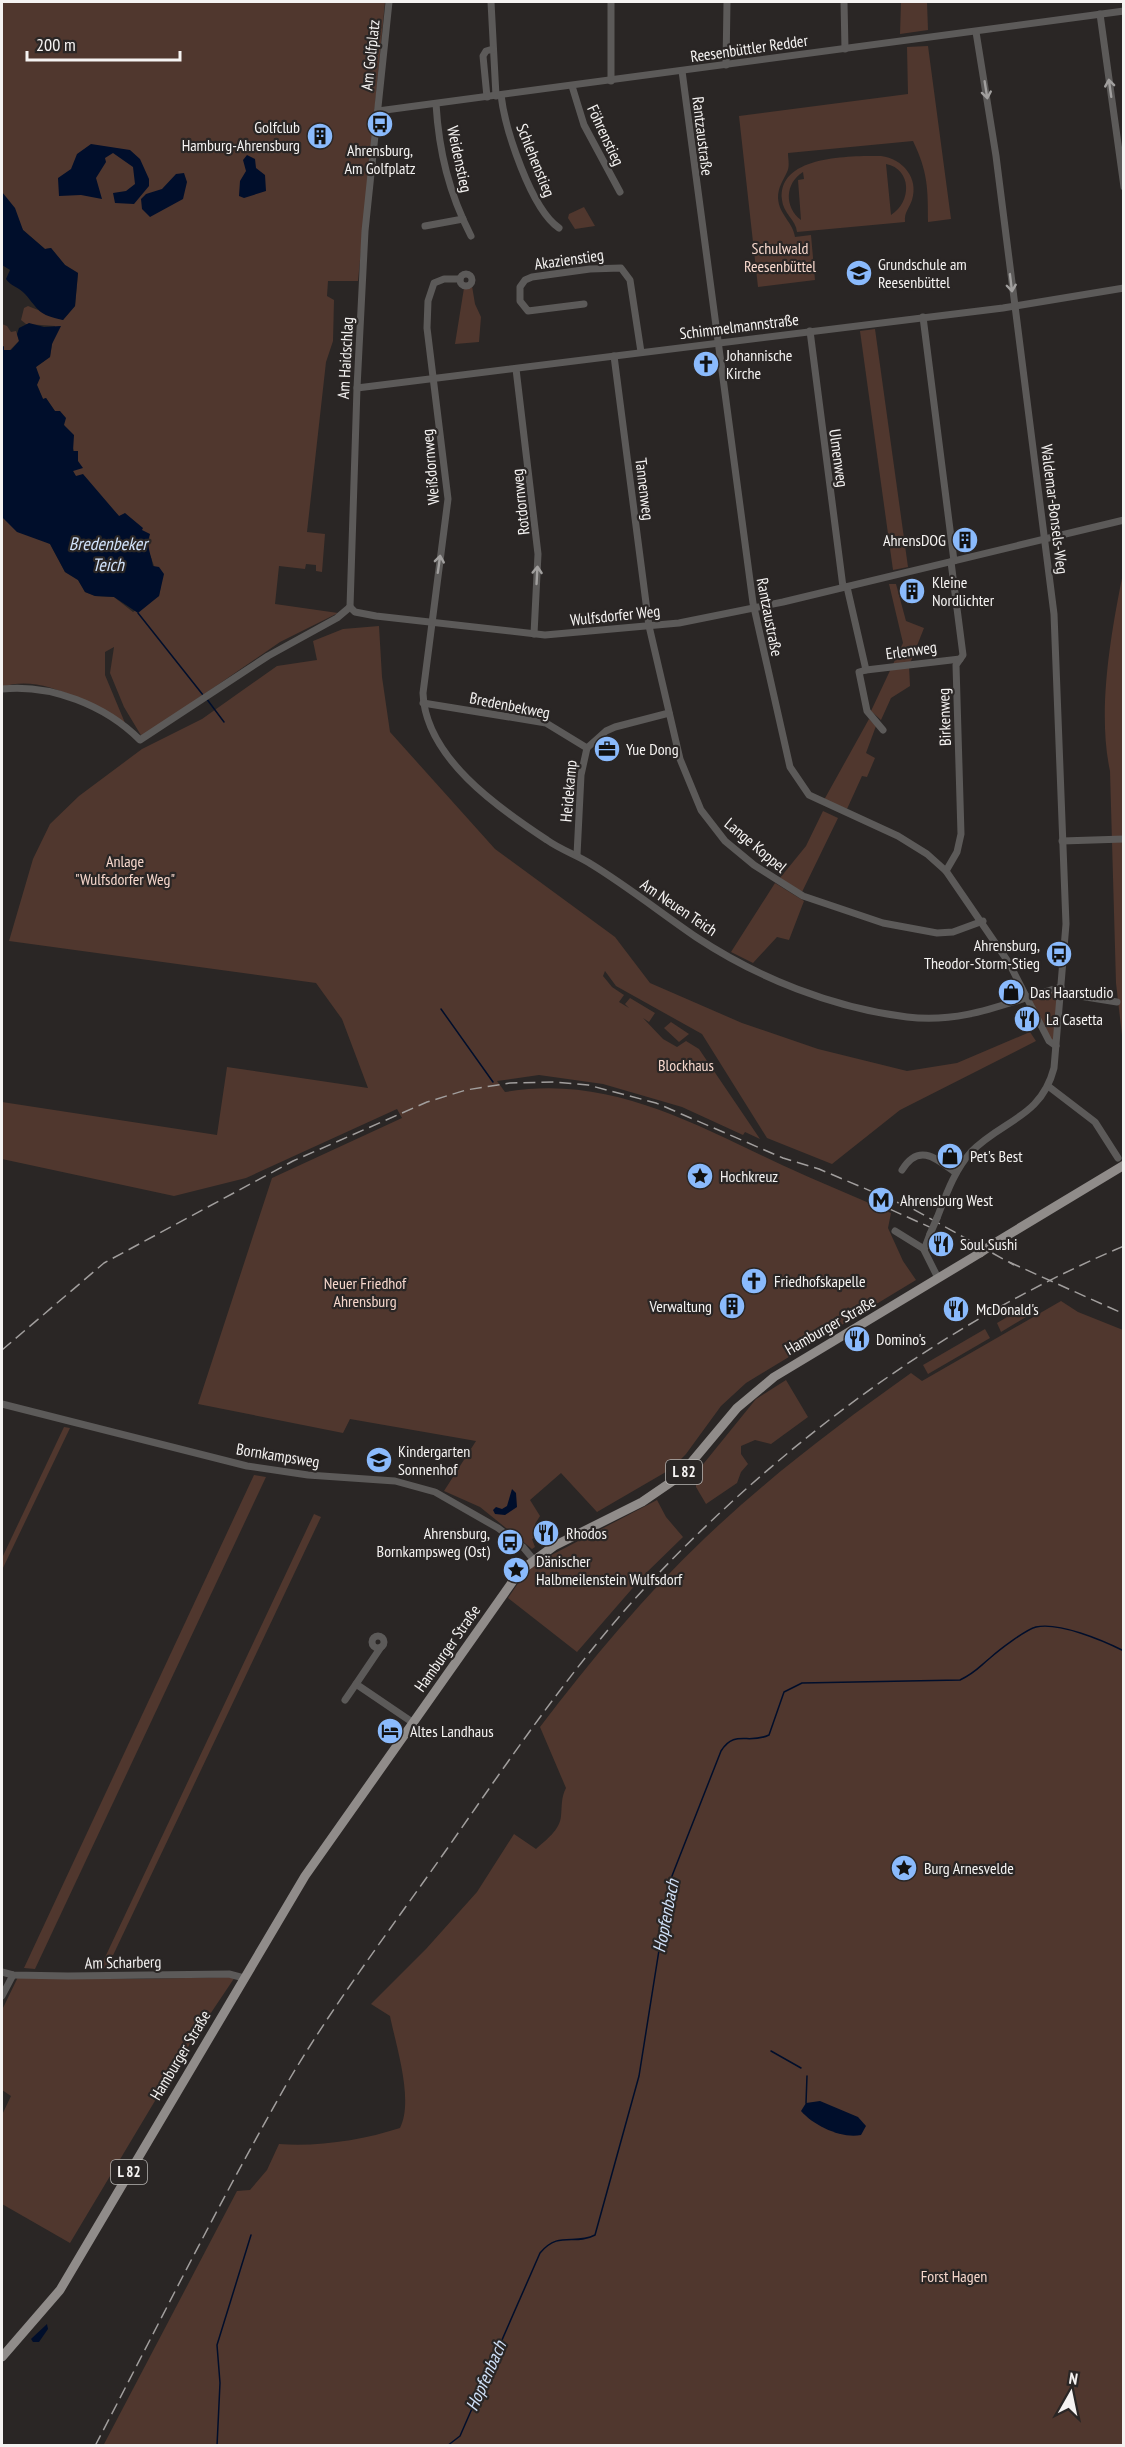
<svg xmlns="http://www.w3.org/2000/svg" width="1125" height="2447" font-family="'PT Sans Narrow',sans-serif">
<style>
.green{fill:#50372e;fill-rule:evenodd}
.water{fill:#000e2b}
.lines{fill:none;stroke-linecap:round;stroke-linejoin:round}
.stream{stroke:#000e2b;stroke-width:1.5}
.minor{stroke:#5c5a59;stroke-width:7}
.major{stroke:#908c8a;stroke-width:9}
.rail{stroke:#a19e9d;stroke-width:1.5;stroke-dasharray:12 6;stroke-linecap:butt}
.minor-bridge{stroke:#5c5a59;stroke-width:7}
.major-bridge{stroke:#908c8a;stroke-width:9}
.oneway{stroke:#a19f9e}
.labels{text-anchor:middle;stroke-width:4.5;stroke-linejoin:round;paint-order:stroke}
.shield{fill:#2a2625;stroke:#b8b6b4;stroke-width:1.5}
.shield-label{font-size:15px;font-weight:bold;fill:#f5f3f2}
.street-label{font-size:16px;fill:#f5f3f2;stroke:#2a2625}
.poi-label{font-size:16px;fill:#f5f3f2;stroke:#2a2625;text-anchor:start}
.park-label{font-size:16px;fill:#f6d7cc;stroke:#2a2625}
.water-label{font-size:18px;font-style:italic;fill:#d0e1f9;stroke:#2a2625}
</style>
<rect width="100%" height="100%" fill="#2a2625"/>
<!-- green -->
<g class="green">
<path d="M2 2H385L358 281H328L327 296 334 300 333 341 326 362 307 532 325 534 322 572 316 571V565L306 564 305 569 279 566 275 604 338 613 280 642 142 737 124 707 110 673 114 647 105 652V675L125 723C89 705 43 673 2 687V517L50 544 65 572 78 580 85 592 95 596 114 597 133 612 159 596 161 585 141 530 119 516 76 477 73 471 78 461 64 425 46 398 43 399 37 385 36 367 50 357 55 326 26 324 21 320 24 308 28 306 63 320 75 306 78 273 65 265 51 248 45 249 23 230 2 192Z"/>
<path d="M901 2H927L928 30 900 34Z"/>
<path d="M928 46 951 219 928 222C928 189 928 172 913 141L788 153C788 159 790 166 787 172 783 181 778 187 778 198 779 215 793 222 795 237L811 235 815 280 758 287 739 116 908 94 907 47Z"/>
<path d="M881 156C903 159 919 178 912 200 909 209 904 212 905 222L797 232C796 220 783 213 782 200 777 155 851 156 881 156ZM886 164C912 169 912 202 891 215ZM803 172 804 179 798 180 801 220C784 207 785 183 803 172Z"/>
<path d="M584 207 595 226 575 229 568 218 569 214Z"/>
<path d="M472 286 475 304 481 317 479 342 455 344 464 288Z"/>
<path d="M2 324 7 326 11 332 16 331 19 341 10 350H3L2 347Z"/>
<path d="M875 329 908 567 893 570 860 331Z"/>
<path d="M1123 573V1044L1116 983 1110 771C1097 711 1111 633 1123 573Z"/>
<path d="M889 584H896L906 621 924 628 909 666 910 686 891 698 881 720 871 711 903 643Z"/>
<path d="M379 626 382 677 390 732 495 849 615 937 650 983 742 1023 818 1049 907 1071 957 1063 1030 1032 1036 1041 900 1110 832 1164 767 1138 702 1034 616 986 605 971 603 976 612 987 624 995 619 1002 629 1008 625 1004 630 998 655 1013 649 1022 643 1018 663 1039 677 1047 686 1041 699 1049 760 1139 745 1132 743 1135 682 1107 603 1084 539 1075 497 1081 505 1092C607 1074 693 1123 782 1165 818 1182 855 1196 891 1213L888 1228 903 1261 916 1280 746 1383 721 1406 686 1454 671 1469 597 1512 561 1473 530 1500 540 1516 535 1524 540 1535 532 1539 535 1547 532 1549 480 1507 444 1491 476 1441 350 1419 343 1433 198 1404 272 1178 402 1118 397 1109 246 1178 174 1196 2 1159V1102L217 1135 227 1067 368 1088 342 1019 316 983 9 941 33 859 50 824 79 796 142 749 202 719 277 666 317 660 313 641 343 629Z"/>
<path d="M869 719 876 726 866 753 875 758 867 777 862 776 847 809 824 800Z"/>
<path d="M823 811 838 818 802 892 780 878 806 846Z"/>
<path d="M775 883 804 901 789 940 777 937 753 963 731 952Z"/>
<path d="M1059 989 1056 1044 1051 1043 1029 998Z"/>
<path d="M671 1022 689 1034 679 1042 664 1028Z"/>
<path d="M1061 1301 1078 1312 1123 1330V2445L103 2446 237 2191 250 2190 267 2170 279 2144C318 2147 363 2140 400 2128 414 2100 396 2046 390 2016L371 2004 426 1949 477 1892 514 1834 536 1849C546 1840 560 1830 561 1816 562 1805 561 1798 566 1788L540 1727C590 1661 645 1595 705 1538 769 1477 839 1424 911 1373L922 1381Z"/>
<path d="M1026 1306 1031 1314 1001 1332 997 1323Z"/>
<path d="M985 1329 990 1338 928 1374 923 1365Z"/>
<path d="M786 1380 808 1417 771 1444 755 1440 741 1446V1454L748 1464 741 1472 737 1483 706 1504 696 1487V1473L756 1399Z"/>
<path d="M64 1427 70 1428 2 1570V1558Z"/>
<path d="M254 1475 266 1477 35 1969 24 1968Z"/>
<path d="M657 1500 666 1517 683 1537 644 1575 577 1652 508 1598 523 1576 538 1562Z"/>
<path d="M314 1514 321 1517 107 1968H100Z"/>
<path d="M18 1977 136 1979 235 1977 180 2059 70 2243 2 2204V2115L11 2096 2 2090V2010Z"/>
</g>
<!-- water -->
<g class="water">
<path d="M91 144 130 150 140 159 149 179V186L134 204 115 203 113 193 126 191 135 184 133 167 113 153 105 158 106 162 96 178 102 199 81 195 59 196 58 178 71 169 77 154Z"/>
<path d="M247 155 255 159 256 168 265 175 266 191 244 198 239 196 240 181 246 171 243 160Z"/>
<path d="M184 173 187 182 183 199 150 217 142 209 141 199 146 194 162 189 176 174Z"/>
<path d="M2 192 15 208 23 230 45 249 51 248 65 265 78 273 75 306 63 320C38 315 39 310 25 294 19 287 10 286 6 279L10 270 2 265Z"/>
<path d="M29 323 44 327 61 326 52 344 50 357 36 367 40 378 37 385 43 399 46 398 55 411H60L66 418 64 425 74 435 73 451H78V461L83 468 73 471 76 476 83 474 119 516 125 513 143 528 142 530 150 534C146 548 151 553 153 566L159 567 164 574 159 596 138 613 114 597 95 596 85 592 78 580 65 572 50 544 17 532 2 517V347L4 346V350H11L19 341 17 334 19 328Z"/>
<path d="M512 1489 516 1493 517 1507 505 1515 495 1514 493 1510 496 1507 502 1509 507 1506Z"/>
<path d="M820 2101 858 2117 866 2126 861 2135C842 2139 814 2126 801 2111L806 2103Z"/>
<path d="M47 2324 48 2329 39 2342H33L31 2339Z"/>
</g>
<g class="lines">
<!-- stream -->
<g class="stream">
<path d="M138 613 203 695"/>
<path d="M206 698 224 722"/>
<path d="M441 1009 493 1082"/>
<path d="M771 2051 801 2068"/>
<path d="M806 2103 807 2076"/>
<path d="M217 2446 220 2383 217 2345 251 2235"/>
<path d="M447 2446 460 2436 540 2253C559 2230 574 2246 595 2235L639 2076 670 1881 721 1751C735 1729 748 1745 769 1735L784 1692 802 1683 960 1680C975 1673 978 1668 990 1658 999 1650 1025 1630 1036 1627 1059 1622 1102 1640 1124 1651"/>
</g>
<!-- minor -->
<g class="minor">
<path d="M491 2 496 96"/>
<path d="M844 2 845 49"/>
<path d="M1100 14 1124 187"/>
<path d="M726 65 727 2"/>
<path d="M682 71 753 603 790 767 809 795 898 836 927 854 946 871 1009 963 1049 1041 1056 1046"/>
<path d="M611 81V2"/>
<path d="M572 86 584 125 620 192"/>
<path d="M501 95C505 129 531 209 559 228"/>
<path d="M487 97 483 56 486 51 493 49"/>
<path d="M436 104C439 152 449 193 471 236"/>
<path d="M378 111 1124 11"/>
<path d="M425 226 463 219"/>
<circle cx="466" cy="280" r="6"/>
<path d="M460 279H444L434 283 428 301 427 328 448 499 423 693C425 757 498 808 547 840 561 850 577 855 591 864 627 886 661 913 696 937 758 978 833 1008 907 1017 965 1024 1007 1002 1061 987"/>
<path d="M584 304 528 311 520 301V287L525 280 532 277 590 269 621 268 630 280 641 352"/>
<path d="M923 317 954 561"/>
<path d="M810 331 843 587"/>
<path d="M614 356 649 626 680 759 701 810 725 841 754 865 803 896 883 923 937 933 953 932 983 921"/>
<path d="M516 369 538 554 534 634"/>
<path d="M357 388 1003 308 1124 288"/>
<path d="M847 587 866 670 859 672 867 711 883 730"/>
<path d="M350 607 355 612 376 616 545 635 679 623 783 602 1124 520"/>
<path d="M350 607 357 388 365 231 389 2"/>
<path d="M866 670 960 659"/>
<path d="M2 689C51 684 105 705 140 740L268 656 337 618 350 607"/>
<path d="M423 703 546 723 587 748"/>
<path d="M1062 841 1124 839"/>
<path d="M577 855 581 775 587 748 606 731 615 727 669 713"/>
<path d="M946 871 957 852 961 834 956 665 963 655 951 562"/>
<path d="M1061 993 1117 1002"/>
<path d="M1048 1086 1095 1122 1118 1158"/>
<path d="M902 1170C919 1142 937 1159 956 1173"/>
<path d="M937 1218C946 1195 954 1171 971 1152 1002 1120 1041 1118 1054 1068L1066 924 1054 614 996 156 976 32"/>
<path d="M895 1231 924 1249"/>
<path d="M930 1234 924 1250 938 1278"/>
<path d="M2 1404 247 1466 308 1475 395 1481 435 1492 498 1528 523 1547 533 1559"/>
<circle cx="378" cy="1642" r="6"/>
<path d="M381 1647 356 1684 412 1722"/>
<path d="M345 1700 356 1684"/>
<path d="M2 1972 13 1975 68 1976 229 1974 244 1978"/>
<path d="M2 1996 13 1975"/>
</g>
<!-- major -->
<g class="major">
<path d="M993 1244 1124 1165"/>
<path d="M2 2357 60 2290 305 1876 520 1571 554 1546 642 1502 680 1476 737 1408 774 1377 980 1253"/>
</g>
<!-- rail -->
<g class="rail">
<path d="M874 1202 945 1234"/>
<path d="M1009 1262 1124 1314"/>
<path d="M2 1350 104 1263 293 1161 427 1102 466 1090 510 1083 554 1082 588 1085 656 1103 783 1158 819 1169 913 1209 1014 1265"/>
<path d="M95 2446C159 2324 220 2200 289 2080 337 1999 395 1923 449 1846 514 1753 578 1658 656 1576 788 1438 947 1321 1124 1246"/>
</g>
<!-- minor-bridge -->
<path class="minor-bridge" d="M930 1234 937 1218"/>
<!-- major-bridge -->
<path class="major-bridge" d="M980 1253 993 1244"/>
</g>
<!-- one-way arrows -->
<defs><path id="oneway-shaft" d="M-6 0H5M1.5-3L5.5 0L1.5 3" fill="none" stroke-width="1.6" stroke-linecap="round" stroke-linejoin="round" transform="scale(1.5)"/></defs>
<g class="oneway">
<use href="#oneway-shaft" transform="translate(1110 88) rotate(-98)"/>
<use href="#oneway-shaft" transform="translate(986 90) rotate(81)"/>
<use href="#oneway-shaft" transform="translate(1011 283) rotate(83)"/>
<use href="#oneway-shaft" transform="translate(439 564) rotate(-82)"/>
<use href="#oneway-shaft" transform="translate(537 575) rotate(-87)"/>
</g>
<!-- icons -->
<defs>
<symbol id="bus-disc" viewBox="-11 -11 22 22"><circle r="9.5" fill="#8abafc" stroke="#2a2625"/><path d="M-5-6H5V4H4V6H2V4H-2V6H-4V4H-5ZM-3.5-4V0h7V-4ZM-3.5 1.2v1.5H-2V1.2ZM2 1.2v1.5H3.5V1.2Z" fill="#111"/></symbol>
<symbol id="building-disc" viewBox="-11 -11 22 22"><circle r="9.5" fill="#8abafc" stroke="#2a2625"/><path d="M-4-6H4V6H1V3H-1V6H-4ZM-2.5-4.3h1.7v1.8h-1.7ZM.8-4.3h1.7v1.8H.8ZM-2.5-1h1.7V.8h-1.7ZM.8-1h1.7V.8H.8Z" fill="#111"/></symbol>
<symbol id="school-disc" viewBox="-11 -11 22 22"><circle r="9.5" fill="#8abafc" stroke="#2a2625"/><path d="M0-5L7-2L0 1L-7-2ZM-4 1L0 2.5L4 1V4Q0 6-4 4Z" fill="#111"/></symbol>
<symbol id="church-disc" viewBox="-11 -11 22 22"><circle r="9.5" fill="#8abafc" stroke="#2a2625"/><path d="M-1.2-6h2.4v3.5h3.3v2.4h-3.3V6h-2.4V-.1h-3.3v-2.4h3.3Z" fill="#111"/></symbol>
<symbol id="office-disc" viewBox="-11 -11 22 22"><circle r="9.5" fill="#8abafc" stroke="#2a2625"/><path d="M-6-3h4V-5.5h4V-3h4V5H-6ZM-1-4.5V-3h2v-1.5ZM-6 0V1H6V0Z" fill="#111"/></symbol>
<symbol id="shop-disc" viewBox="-11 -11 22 22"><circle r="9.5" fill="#8abafc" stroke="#2a2625"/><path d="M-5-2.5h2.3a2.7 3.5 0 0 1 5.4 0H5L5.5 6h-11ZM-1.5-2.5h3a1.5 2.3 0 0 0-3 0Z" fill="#111"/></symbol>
<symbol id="restaurant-disc" viewBox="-11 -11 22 22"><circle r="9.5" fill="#8abafc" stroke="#2a2625"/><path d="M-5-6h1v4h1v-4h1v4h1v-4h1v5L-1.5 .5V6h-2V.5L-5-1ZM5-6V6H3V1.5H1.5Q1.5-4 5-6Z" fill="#111"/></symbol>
<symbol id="sight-disc" viewBox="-11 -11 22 22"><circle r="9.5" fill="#8abafc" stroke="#2a2625"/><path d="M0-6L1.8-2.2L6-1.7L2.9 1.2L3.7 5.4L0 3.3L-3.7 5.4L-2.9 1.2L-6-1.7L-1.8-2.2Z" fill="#111"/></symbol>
<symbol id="metro-disc" viewBox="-11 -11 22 22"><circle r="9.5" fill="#8abafc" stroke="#2a2625"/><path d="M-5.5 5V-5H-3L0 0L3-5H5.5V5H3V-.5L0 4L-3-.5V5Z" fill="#111"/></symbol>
<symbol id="hotel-disc" viewBox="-11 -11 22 22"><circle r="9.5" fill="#8abafc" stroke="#2a2625"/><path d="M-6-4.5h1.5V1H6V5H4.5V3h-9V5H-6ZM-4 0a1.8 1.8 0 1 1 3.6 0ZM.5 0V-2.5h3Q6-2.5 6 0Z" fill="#111"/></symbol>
</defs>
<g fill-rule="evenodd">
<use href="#bus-disc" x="365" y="109" width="30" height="30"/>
<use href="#building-disc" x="305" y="121" width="30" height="30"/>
<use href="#school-disc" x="844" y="258" width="30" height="30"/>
<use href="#church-disc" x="691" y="349" width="30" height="30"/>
<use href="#building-disc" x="950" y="525" width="30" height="30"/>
<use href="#building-disc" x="897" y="576" width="30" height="30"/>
<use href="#office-disc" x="592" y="734" width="30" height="30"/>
<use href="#bus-disc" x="1044" y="939" width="30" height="30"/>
<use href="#shop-disc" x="996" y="977" width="30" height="30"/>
<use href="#restaurant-disc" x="1012" y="1004" width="30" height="30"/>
<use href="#shop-disc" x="935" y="1141" width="30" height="30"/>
<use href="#sight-disc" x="685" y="1161" width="30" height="30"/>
<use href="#metro-disc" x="866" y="1185" width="30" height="30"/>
<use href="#restaurant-disc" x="926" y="1229" width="30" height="30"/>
<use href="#church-disc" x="739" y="1266" width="30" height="30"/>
<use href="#building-disc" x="717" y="1291" width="30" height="30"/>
<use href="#restaurant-disc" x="941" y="1294" width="30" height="30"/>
<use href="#restaurant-disc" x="842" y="1324" width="30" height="30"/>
<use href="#school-disc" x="364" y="1445" width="30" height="30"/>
<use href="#restaurant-disc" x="531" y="1518" width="30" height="30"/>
<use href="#bus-disc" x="495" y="1527" width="30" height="30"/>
<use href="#sight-disc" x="501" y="1555" width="30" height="30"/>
<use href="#hotel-disc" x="375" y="1716" width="30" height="30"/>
<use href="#sight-disc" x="889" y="1853" width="30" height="30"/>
</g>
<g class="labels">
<!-- shield labels -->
<g class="shield">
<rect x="666" y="1460" width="36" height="24" rx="4.5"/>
<rect x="111" y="2160" width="36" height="24" rx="4.5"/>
</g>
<g class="shield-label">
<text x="684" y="1477">L 82</text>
<text x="129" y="2177">L 82</text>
</g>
<!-- street labels -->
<g class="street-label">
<text transform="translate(749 48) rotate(-8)" y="6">Reesenbüttler Redder</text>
<text transform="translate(370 55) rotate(-84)" y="6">Am Golfplatz</text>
<text transform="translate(606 135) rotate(65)" y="6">Föhrenstieg</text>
<text transform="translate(703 136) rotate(83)" y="6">Rantzaustraße</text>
<text transform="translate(460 159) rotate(78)" y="6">Weidenstieg</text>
<text transform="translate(536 160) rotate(68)" y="6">Schlehenstieg</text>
<text transform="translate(569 259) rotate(-8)" y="6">Akazienstieg</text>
<text transform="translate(739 326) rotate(-7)" y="6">Schimmelmannstraße</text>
<text transform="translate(345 358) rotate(-87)" y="6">Am Haidschlag</text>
<text transform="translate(839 458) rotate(82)" y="6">Ulmenweg</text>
<text transform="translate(430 467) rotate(-95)" y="6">Weißdornweg</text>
<text transform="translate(645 489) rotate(83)" y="6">Tannenweg</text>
<text transform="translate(520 502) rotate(-96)" y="6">Rotdornweg</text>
<text transform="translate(1055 509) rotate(83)" y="6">Waldemar-Bonsels-Weg</text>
<text transform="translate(615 615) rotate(-6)" y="6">Wulfsdorfer Weg</text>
<text transform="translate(770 617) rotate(79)" y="6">Rantzaustraße</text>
<text transform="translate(911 650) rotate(-8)" y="6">Erlenweg</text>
<text transform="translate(510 705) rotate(11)" y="6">Bredenbekweg</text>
<text transform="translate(944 717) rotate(-92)" y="6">Birkenweg</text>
<text transform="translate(568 791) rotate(-85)" y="6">Heidekamp</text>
<text transform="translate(756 845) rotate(40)" y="6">Lange Koppel</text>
<text transform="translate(679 907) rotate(34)" y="6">Am Neuen Teich</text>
<text transform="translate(830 1325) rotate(-30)" y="6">Hamburger Straße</text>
<text transform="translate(278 1455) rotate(9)" y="6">Bornkampsweg</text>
<text transform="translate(447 1648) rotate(-55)" y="6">Hamburger Straße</text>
<text transform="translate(123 1962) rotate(-1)" y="6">Am Scharberg</text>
<text transform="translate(180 2055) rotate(-59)" y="6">Hamburger Straße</text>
</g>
<!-- poi labels -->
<g class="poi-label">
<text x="300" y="133" text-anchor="end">Golfclub<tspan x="300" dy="18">Hamburg-Ahrensburg</tspan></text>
<text x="380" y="156" text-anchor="middle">Ahrensburg,<tspan x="380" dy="18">Am Golfplatz</tspan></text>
<text x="878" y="270">Grundschule am<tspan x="878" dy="18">Reesenbüttel</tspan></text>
<text x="726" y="361">Johannische<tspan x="726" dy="18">Kirche</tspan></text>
<text x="946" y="546" text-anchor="end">AhrensDOG</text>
<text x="932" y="588">Kleine<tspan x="932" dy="18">Nordlichter</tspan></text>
<text x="626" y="755">Yue Dong</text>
<text x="1040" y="951" text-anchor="end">Ahrensburg,<tspan x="1040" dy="18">Theodor-Storm-Stieg</tspan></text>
<text x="1030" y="998">Das Haarstudio</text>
<text x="1046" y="1025">La Casetta</text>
<text x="970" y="1162">Pet's Best</text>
<text x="720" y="1182">Hochkreuz</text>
<text x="900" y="1206">Ahrensburg West</text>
<text x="960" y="1250">Soul Sushi</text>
<text x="774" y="1287">Friedhofskapelle</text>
<text x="712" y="1312" text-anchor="end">Verwaltung</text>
<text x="976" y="1315">McDonald's</text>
<text x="876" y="1345">Domino's</text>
<text x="398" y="1457">Kindergarten<tspan x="398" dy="18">Sonnenhof</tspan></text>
<text x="490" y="1539" text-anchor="end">Ahrensburg,<tspan x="490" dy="18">Bornkampsweg (Ost)</tspan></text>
<text x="566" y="1539">Rhodos</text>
<text x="536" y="1567">Dänischer<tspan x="536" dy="18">Halbmeilenstein Wulfsdorf</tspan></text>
<text x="410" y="1737">Altes Landhaus</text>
<text x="924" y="1874">Burg Arnesvelde</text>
</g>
<!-- park labels -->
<g class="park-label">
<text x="780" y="254">Schulwald<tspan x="780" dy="18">Reesenbüttel</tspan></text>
<text x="125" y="867">Anlage<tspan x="125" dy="18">"Wulfsdorfer Weg"</tspan></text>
<text x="686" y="1071">Blockhaus</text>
<text x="365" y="1289">Neuer Friedhof<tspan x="365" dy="18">Ahrensburg</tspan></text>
<text x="954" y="2282">Forst Hagen</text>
</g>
<!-- water labels -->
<g class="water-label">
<text x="108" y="550">Bredenbeker<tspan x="108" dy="21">Teich</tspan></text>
<text transform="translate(666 1916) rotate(-79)" y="6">Hopfenbach</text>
<text transform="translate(486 2376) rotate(-66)" y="6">Hopfenbach</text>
</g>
</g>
<!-- border -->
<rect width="1125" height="2447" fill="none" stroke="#f5f3f2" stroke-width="6"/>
<!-- north arrow -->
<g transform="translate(1071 2393) rotate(9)" stroke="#2a2625" stroke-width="4.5" paint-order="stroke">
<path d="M0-4.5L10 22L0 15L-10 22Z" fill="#f5f3f2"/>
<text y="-9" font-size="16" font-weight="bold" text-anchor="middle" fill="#f5f3f2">N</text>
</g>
<!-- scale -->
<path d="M27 51v9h153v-9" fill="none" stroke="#f5f3f2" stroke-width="3"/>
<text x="36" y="51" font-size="18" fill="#f5f3f2" stroke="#2a2625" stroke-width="4.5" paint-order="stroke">200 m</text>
</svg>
